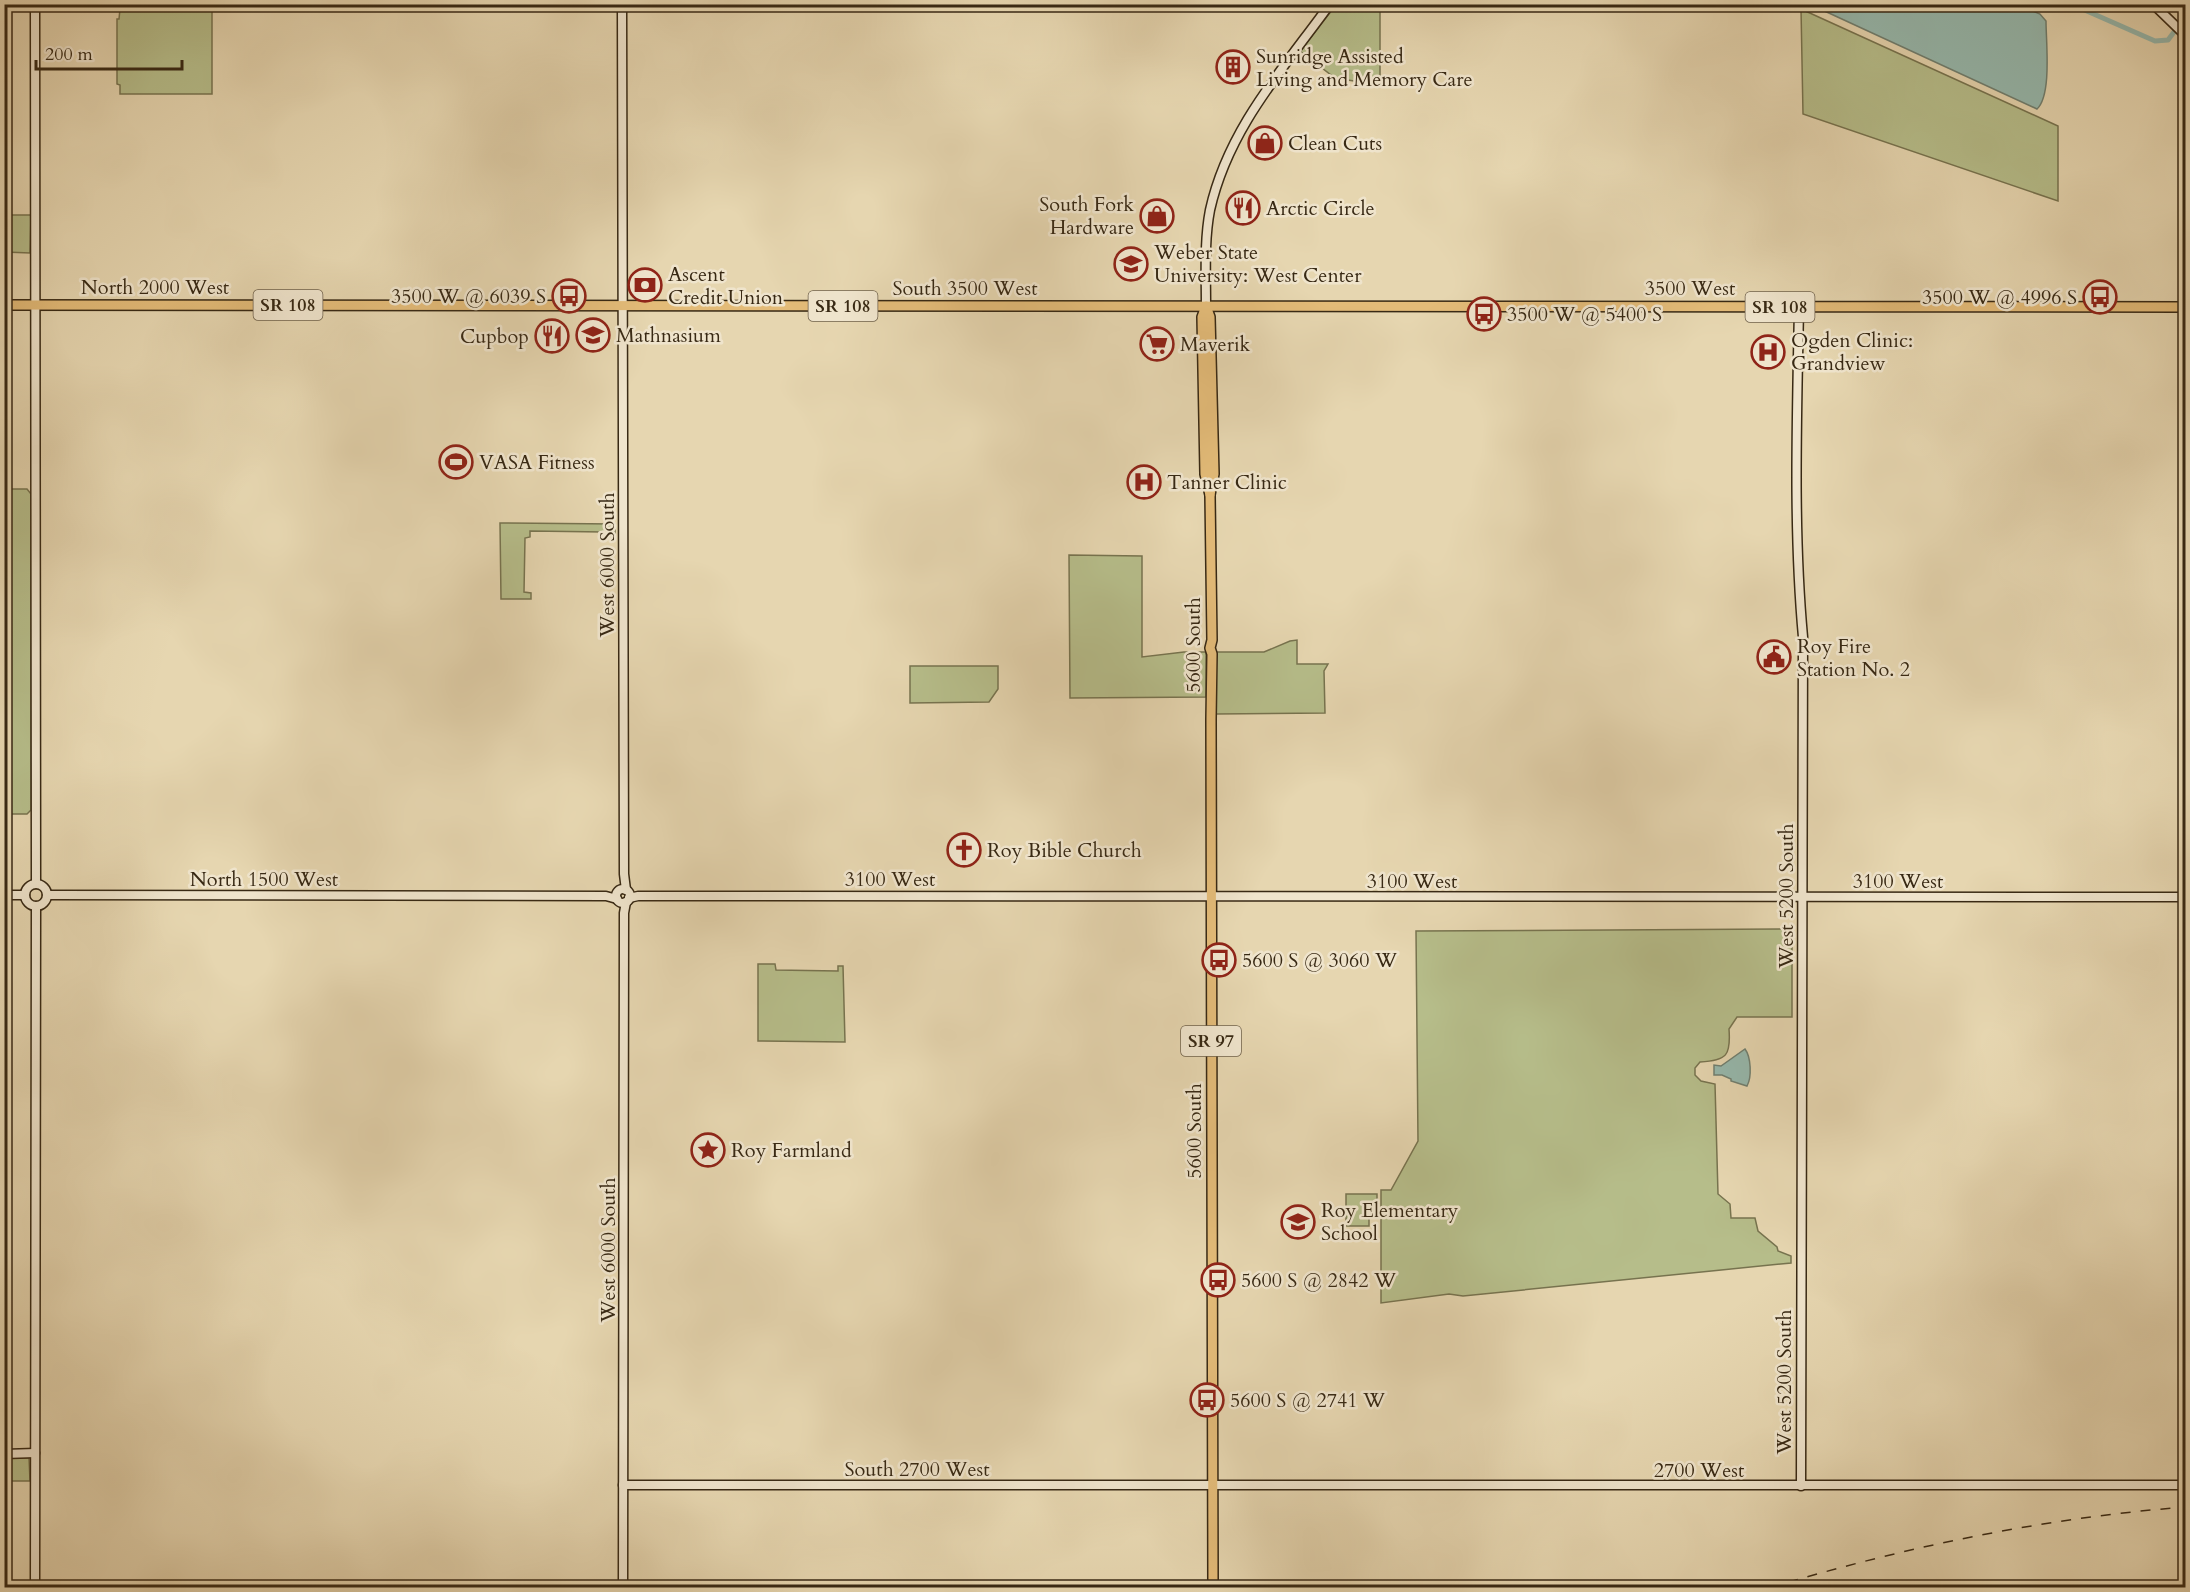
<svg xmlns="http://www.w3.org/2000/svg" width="2190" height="1592" font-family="Cardo,serif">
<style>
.green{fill:#b6bd8a;stroke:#77734f;stroke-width:1.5}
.water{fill:#96b9ae;stroke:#707f70;stroke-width:1.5}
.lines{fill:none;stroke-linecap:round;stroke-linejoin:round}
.canal{stroke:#96b9ae;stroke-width:5}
.secondary-casing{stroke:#382914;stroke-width:11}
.primary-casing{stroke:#382914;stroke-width:12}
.secondary{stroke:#efe4cc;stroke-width:8}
.primary{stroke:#e3bb78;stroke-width:9}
.rail{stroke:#382914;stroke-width:1.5;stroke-dasharray:10 10;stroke-linecap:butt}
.labels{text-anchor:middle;stroke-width:5;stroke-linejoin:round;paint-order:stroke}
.shield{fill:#efe4cc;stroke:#6f614b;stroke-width:1.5}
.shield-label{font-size:18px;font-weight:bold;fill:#382914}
.poi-label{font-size:20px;fill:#382914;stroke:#efe4cc;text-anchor:start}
.street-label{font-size:20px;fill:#382914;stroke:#efe4cc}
</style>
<rect width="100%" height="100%" fill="#e6d6b0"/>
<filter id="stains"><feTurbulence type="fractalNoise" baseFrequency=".00333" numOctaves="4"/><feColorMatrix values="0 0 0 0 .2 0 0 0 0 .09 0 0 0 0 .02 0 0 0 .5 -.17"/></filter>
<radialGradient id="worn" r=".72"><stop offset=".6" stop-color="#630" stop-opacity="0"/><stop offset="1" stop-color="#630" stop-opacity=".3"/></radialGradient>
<!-- green -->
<g class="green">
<path d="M1336 5H1380V82L1354 81 1335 78 1300 51Z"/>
<path d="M120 9H212V94H120V85L117 84V19H119Z"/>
<path d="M1801 9 2058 126V201L1803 114Z"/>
<path d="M5 215H31L30 253 5 252Z"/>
<path d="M5 489H27L31 494V810L27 814H5Z"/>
<path d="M500 523 615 524V536H604V532L530 531V537L525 538 524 592 531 593V599H501Z"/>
<path d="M1069 555 1142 556V657L1184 652H1206V697L1070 698Z"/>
<path d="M1297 640V664H1328L1324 671 1325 713 1216 714V652H1264L1290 641Z"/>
<path d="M910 666H998V689L989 702 910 703Z"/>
<path d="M1792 929V1017H1737L1729 1029C1731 1056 1727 1060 1700 1062L1695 1068V1075L1701 1081 1715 1084 1718 1194 1730 1204 1731 1218H1755L1758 1231 1777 1247 1778 1251 1791 1256V1263L1463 1296 1449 1294 1381 1303V1190H1391L1418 1141 1416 931Z"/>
<path d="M758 964H775L776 970 838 971V966H843L845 1042 758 1041Z"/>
<path d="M1346 1194H1377V1213L1369 1214V1226H1346Z"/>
<path d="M5 1458H29L30 1481H5Z"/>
</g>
<!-- water -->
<g class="water">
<path d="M1819 4 2019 5 2040 14 2046 21C2046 42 2052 95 2037 109L1818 8Z"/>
<path d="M1745 1049C1751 1057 1752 1077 1747 1086L1731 1081V1079L1722 1075H1714V1065L1721 1066Z"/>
</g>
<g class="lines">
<!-- canal -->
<path class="canal" d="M2071 4 2155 41 2168 40 2180 24 2186 21"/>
<defs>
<g id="secondary">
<path d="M35 4 36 884"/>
<path d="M622 4 624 874 626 890"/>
<path d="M2153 4 2186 36"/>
<path d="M1206 306C1206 275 1204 241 1210 210 1228 129 1283 69 1330 4"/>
<path d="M1799 307C1797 417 1793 528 1803 637L1801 1486"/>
<circle cx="36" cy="895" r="11"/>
<circle cx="623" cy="896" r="7"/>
<path d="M4 895H25"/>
<path d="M47 895 606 896 617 899"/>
<path d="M629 898 638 896H765L2186 897"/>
<path d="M4 1454 35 1453"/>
<path d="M623 1485H2186"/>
<path d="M35 1588 36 906"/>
<path d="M623 1588 624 913 626 902"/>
</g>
<g id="primary">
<path d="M4 305 2186 307"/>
<path d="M1206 306 1210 317 1214 474 1210 495 1205 474 1202 317Z"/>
<path d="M1210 495 1212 640 1210 648 1212 654 1211 719 1213 1588"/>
</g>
</defs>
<!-- secondary casing -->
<use href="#secondary" class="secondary-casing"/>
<!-- primary casing -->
<use href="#primary" class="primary-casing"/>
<!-- secondary -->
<use href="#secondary" class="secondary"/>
<!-- primary -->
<use href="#primary" class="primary"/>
<!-- rail -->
<path class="rail" d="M1769 1588C1905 1547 2043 1518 2186 1507"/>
</g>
<!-- icons -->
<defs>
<symbol id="building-ring" viewBox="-11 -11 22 22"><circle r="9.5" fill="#efe4cc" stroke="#8f2418" stroke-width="1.5"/><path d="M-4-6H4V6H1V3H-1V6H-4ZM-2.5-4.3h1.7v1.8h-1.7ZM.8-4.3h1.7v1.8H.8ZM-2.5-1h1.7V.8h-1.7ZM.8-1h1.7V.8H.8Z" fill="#8f2418"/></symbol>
<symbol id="shop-ring" viewBox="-11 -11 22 22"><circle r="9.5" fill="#efe4cc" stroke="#8f2418" stroke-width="1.5"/><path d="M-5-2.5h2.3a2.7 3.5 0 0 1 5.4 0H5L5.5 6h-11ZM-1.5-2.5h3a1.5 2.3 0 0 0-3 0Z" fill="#8f2418"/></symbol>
<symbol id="restaurant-ring" viewBox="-11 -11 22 22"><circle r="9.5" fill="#efe4cc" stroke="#8f2418" stroke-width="1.5"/><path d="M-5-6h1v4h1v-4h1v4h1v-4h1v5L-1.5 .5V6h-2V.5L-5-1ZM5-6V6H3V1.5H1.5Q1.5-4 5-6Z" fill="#8f2418"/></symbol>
<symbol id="university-ring" viewBox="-11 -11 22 22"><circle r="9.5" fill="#efe4cc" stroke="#8f2418" stroke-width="1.5"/><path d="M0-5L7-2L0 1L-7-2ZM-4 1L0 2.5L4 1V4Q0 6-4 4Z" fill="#8f2418"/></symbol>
<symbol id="bank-ring" viewBox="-11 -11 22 22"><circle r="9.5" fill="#efe4cc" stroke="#8f2418" stroke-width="1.5"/><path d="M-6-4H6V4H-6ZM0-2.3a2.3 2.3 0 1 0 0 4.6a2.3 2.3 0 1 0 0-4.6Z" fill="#8f2418"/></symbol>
<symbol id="bus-ring" viewBox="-11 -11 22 22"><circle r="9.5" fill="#efe4cc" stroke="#8f2418" stroke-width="1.5"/><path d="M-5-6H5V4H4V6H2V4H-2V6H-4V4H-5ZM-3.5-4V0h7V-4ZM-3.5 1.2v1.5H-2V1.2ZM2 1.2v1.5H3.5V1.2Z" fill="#8f2418"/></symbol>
<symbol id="school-ring" viewBox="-11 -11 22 22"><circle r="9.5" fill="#efe4cc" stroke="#8f2418" stroke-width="1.5"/><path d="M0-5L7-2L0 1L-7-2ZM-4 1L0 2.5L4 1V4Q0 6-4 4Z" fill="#8f2418"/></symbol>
<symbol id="supermarket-ring" viewBox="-11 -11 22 22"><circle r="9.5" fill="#efe4cc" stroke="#8f2418" stroke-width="1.5"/><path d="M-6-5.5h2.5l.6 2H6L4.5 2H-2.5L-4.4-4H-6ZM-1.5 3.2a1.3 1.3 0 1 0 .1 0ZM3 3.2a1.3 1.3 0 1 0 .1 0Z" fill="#8f2418"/></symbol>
<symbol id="hospital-ring" viewBox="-11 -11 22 22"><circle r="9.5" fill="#efe4cc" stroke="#8f2418" stroke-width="1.5"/><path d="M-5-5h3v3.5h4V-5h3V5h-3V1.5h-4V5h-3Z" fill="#8f2418"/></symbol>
<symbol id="stadium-ring" viewBox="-11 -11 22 22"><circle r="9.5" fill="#efe4cc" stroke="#8f2418" stroke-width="1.5"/><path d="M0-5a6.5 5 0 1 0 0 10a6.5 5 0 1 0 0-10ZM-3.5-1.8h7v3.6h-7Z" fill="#8f2418"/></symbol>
<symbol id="civic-ring" viewBox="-11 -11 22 22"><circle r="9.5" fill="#efe4cc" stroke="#8f2418" stroke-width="1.5"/><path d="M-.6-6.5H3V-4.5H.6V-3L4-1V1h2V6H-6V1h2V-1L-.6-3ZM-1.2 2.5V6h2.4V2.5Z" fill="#8f2418"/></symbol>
<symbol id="church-ring" viewBox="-11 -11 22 22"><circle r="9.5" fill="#efe4cc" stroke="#8f2418" stroke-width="1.5"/><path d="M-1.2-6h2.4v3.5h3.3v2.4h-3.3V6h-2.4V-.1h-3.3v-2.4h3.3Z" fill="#8f2418"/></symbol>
<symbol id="sight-ring" viewBox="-11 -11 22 22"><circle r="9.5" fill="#efe4cc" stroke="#8f2418" stroke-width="1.5"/><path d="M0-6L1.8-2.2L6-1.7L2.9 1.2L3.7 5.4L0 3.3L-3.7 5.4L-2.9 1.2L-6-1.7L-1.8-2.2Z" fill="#8f2418"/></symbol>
</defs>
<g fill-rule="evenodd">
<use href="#building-ring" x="1214" y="48" width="38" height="38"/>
<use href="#shop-ring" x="1246" y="124" width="38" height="38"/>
<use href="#restaurant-ring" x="1224" y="189" width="38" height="38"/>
<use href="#shop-ring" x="1138" y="197" width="38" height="38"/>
<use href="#university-ring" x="1112" y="245" width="38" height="38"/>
<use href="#bank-ring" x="626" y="266" width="38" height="38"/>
<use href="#bus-ring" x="550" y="277" width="38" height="38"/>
<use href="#bus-ring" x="2081" y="278" width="38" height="38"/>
<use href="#bus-ring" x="1465" y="295" width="38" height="38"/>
<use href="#school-ring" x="574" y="316" width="38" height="38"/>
<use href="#restaurant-ring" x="533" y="317" width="38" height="38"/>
<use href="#supermarket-ring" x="1138" y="325" width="38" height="38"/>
<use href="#hospital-ring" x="1749" y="333" width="38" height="38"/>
<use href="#stadium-ring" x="437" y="443" width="38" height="38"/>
<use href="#hospital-ring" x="1125" y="463" width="38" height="38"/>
<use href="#civic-ring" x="1755" y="638" width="38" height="38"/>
<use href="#church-ring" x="945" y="831" width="38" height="38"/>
<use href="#bus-ring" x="1200" y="941" width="38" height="38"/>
<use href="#sight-ring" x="689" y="1131" width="38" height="38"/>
<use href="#school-ring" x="1279" y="1203" width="38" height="38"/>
<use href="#bus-ring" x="1199" y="1261" width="38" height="38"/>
<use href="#bus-ring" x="1188" y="1381" width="38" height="38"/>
</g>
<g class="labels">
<!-- shield labels -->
<g class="shield">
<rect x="253.5" y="290" width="69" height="30" rx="4.5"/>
<rect x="808.5" y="291" width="69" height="30" rx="4.5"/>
<rect x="1745.5" y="292" width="69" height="30" rx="4.5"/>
<rect x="1181" y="1026" width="60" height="30" rx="4.5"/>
</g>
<g class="shield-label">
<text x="288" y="311">SR 108</text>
<text x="843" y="312">SR 108</text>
<text x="1780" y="313">SR 108</text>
<text x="1211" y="1047">SR 97</text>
</g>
<!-- poi labels -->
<g class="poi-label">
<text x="1256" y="63">Sunridge Assisted<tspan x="1256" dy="23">Living and Memory Care</tspan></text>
<text x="1288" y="150">Clean Cuts</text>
<text x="1134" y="211" text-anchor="end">South Fork<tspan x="1134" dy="23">Hardware</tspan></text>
<text x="1266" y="215">Arctic Circle</text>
<text x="1154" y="259">Weber State<tspan x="1154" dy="23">University: West Center</tspan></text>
<text x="668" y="281">Ascent<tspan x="668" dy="23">Credit Union</tspan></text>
<text x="546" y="303" text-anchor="end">3500 W @ 6039 S</text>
<text x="2077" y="304" text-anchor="end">3500 W @ 4996 S</text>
<text x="1507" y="321">3500 W @ 5400 S</text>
<text x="616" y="342">Mathnasium</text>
<text x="529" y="343" text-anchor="end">Cupbop</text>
<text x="1791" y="347">Ogden Clinic:<tspan x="1791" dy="23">Grandview</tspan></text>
<text x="1180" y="351">Maverik</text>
<text x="479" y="469">VASA Fitness</text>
<text x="1167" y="489">Tanner Clinic</text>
<text x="1797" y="653">Roy Fire<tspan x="1797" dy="23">Station No. 2</tspan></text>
<text x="987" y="857">Roy Bible Church</text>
<text x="1242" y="967">5600 S @ 3060 W</text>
<text x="731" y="1157">Roy Farmland</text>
<text x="1321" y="1217">Roy Elementary<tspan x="1321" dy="23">School</tspan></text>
<text x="1241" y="1287">5600 S @ 2842 W</text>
<text x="1230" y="1407">5600 S @ 2741 W</text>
</g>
<!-- street labels -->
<g class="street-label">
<text x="155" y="294">North 2000 West</text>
<text x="965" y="295">South 3500 West</text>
<text x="1690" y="295">3500 West</text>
<text transform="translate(607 565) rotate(-90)" y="7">West 6000 South</text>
<text transform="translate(1193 645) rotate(-90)" y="7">5600 South</text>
<text x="264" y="886">North 1500 West</text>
<text x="890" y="886">3100 West</text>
<text x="1412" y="888">3100 West</text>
<text x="1898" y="888">3100 West</text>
<text transform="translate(1786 896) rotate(-90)" y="7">West 5200 South</text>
<text transform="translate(1194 1131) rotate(-90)" y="7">5600 South</text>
<text transform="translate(608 1250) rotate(-90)" y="7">West 6000 South</text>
<text transform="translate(1784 1382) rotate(-90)" y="7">West 5200 South</text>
<text x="917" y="1476">South 2700 West</text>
<text x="1699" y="1477">2700 West</text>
</g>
</g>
<!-- margin -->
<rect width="2190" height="1592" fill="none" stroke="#e6d6b0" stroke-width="24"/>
<rect x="6" y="6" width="2178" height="1580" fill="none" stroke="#382914" stroke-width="3"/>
<rect x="12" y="12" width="2166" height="1568" fill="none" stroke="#382914" stroke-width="1.5"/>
<!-- scale -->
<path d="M36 60v9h146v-9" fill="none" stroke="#382914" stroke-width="3"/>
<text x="45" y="60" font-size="18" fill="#382914" stroke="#efe4cc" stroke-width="4.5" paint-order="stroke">200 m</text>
<rect width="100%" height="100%" filter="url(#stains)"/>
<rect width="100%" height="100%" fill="url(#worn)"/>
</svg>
